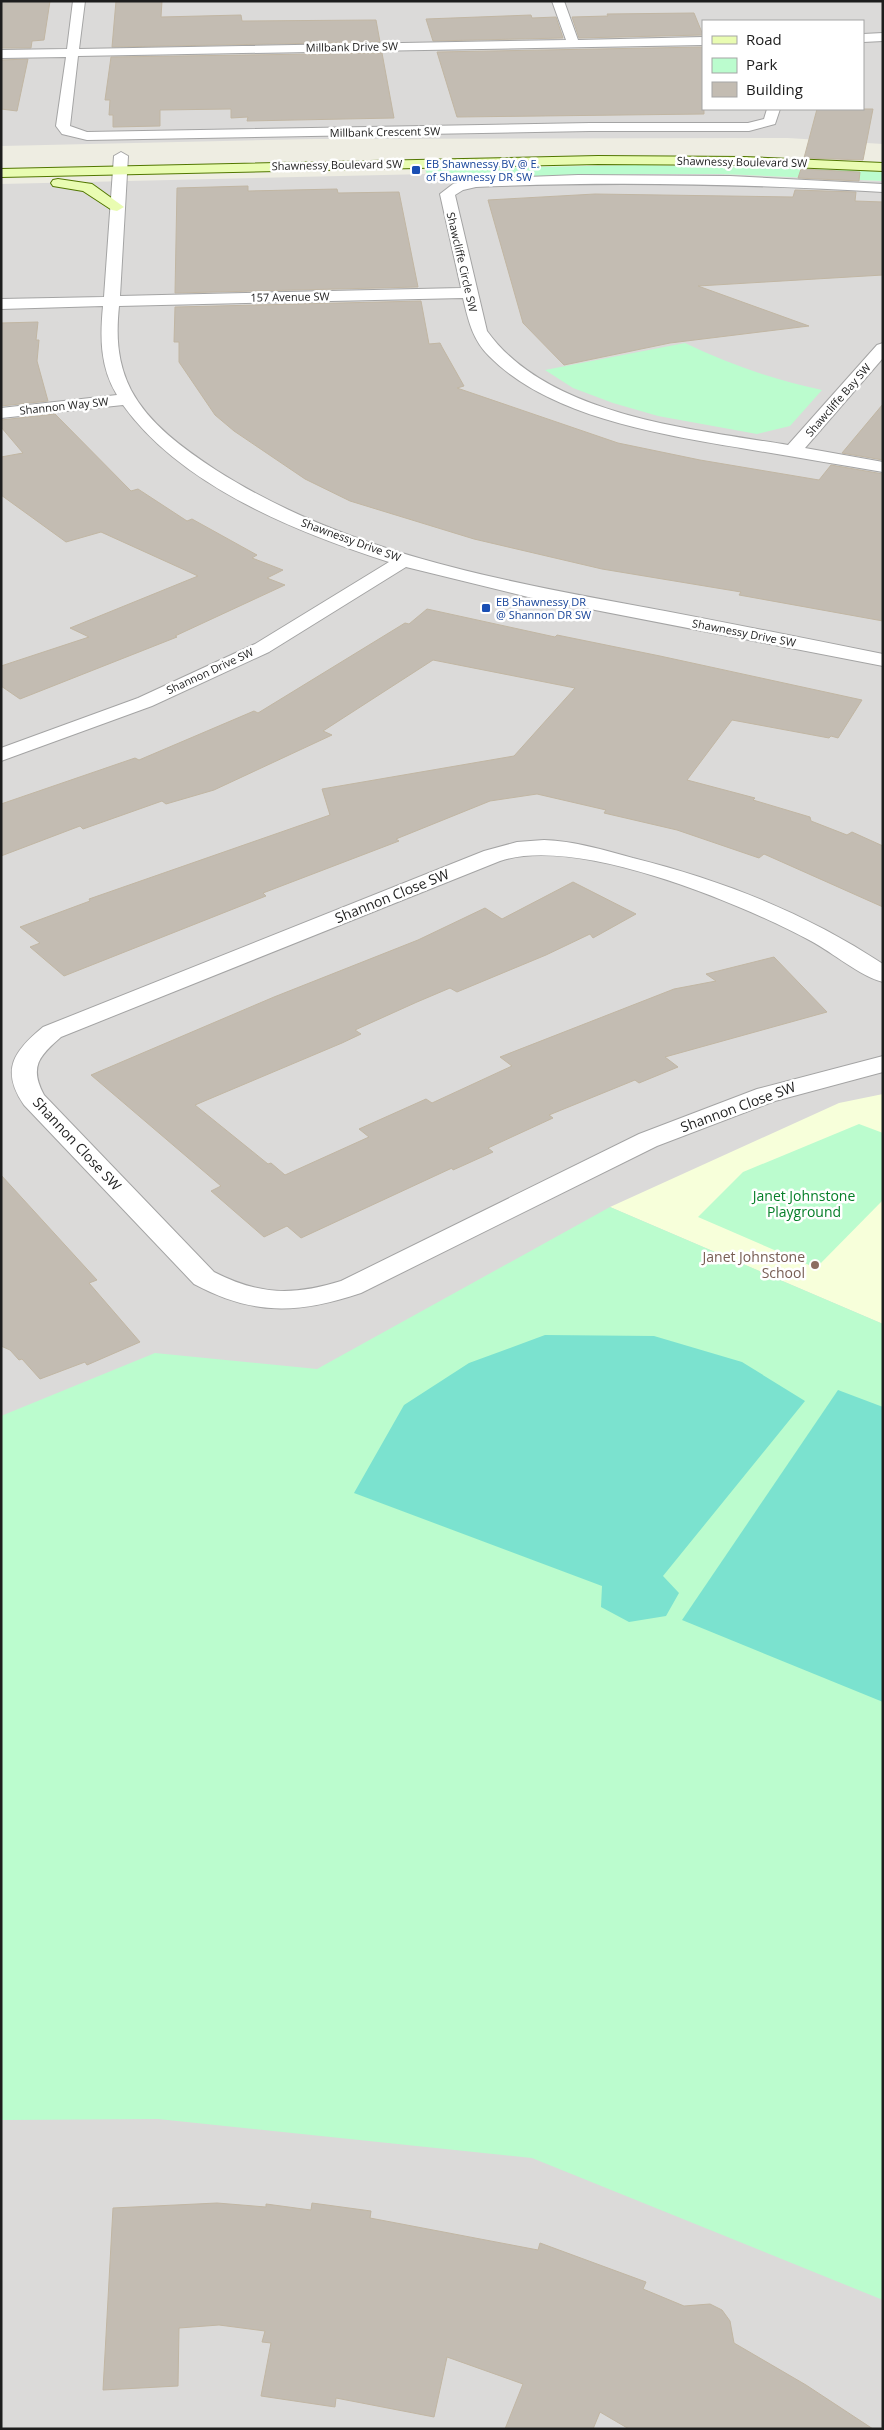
<svg xmlns="http://www.w3.org/2000/svg" width="884" height="2430" font-family="'Open Sans',sans-serif">
<style>
.residential{fill:#dbdad9;fill-rule:evenodd}
.education{fill:#f7ffda}
.park{fill:#bbfcce}
.pitch{fill:#7be2cf}
.building{fill:#c3bcb2;stroke:#c1b6a3}
.lines{fill:none;stroke-linecap:round;stroke-linejoin:round}
.minor-casing{stroke:#a4a4a4;stroke-width:2}
.secondary-casing{stroke:#527700;stroke-width:2}
.minor{fill:#fff;fill-rule:evenodd}
.secondary{fill:#e9fcb2;fill-rule:evenodd}
.transit-dot{fill:#1a4fb4;stroke:#fff;stroke-width:2}
.education-dot{fill:#8d6e63;stroke:#fff;stroke-width:2}
.labels{text-anchor:middle;stroke-width:5;stroke-linejoin:round;paint-order:stroke}
.far-street-label{font-size:11px;fill:#1d1d1d;stroke:#fff}
.far-transit-label{font-size:11px;fill:#164399;stroke:#fff;text-anchor:start}
.street-label{font-size:14px;fill:#1d1d1d;stroke:#fff}
.park-label{font-size:14px;fill:#067f29;stroke:#fff}
.education-label{font-size:14px;fill:#785e54;stroke:#fff;text-anchor:end}
</style>
<rect width="100%" height="100%" fill="#eeede2"/>
<!-- residential -->
<g class="residential">
<path d="M1 1H883V144L788 138 314 139 1 146ZM703 21H863V109H703Z"/>
<path d="M427 174 451 179 641 174H721L883 181V2429H1V184Z"/>
</g>
<!-- education -->
<path class="education" d="M883 1094V1324L610 1207 839 1103Z"/>
<!-- park -->
<g class="park">
<path d="M638 165 855 170 883 172V181L721 174H641L451 179 427 174 425 169Z"/>
<path d="M685 343C729 364 774 380 822 390L790 426 757 434 658 416 613 403 573 388 545 370Z"/>
<path d="M859 1124 883 1133V1200L816 1268 698 1217 743 1172Z"/>
<path d="M610 1207 883 1324V2300L532 2158 158 2119 1 2120V1416L155 1353 317 1369Z"/>
</g>
<!-- pitch -->
<g class="pitch">
<path d="M545 1335 654 1336 742 1362 805 1401 663 1576 679 1593 666 1616 629 1622 601 1607 602 1586 354 1493 404 1405 469 1363Z"/>
<path d="M838 1390 883 1407V1702L682 1620Z"/>
</g>
<!-- building -->
<g class="building">
<path d="M1 1H50L44 40 32 41 31 48H1Z"/>
<path d="M116 1H162L161 17 241 15 242 21 376 20 380 42 112 47Z"/>
<path d="M694 13 703 35 579 38 572 17 608 16 607 14Z"/>
<path d="M531 15 532 18 556 17 563 38 433 41 426 19Z"/>
<path d="M703 47 704 114 457 117 437 52Z"/>
<path d="M382 53 394 118 247 121 248 117 231 118V109L160 110V126L113 127V115H109L110 100H105L111 57Z"/>
<path d="M28 59 17 111 1 109V60Z"/>
<path d="M817 109H873L863 160 804 158Z"/>
<path d="M801 169 860 172 859 181 798 178Z"/>
<path d="M248 186V191L337 189 338 193 399 192 418 287 175 293 177 188Z"/>
<path d="M795 190 856 192 855 201 883 202V275L698 286 809 326 670 343 564 365 523 323 488 200 595 194 793 197Z"/>
<path d="M421 301 429 344 440 343 442 347 464 386 457 388 618 443 700 460 819 480 831 465 883 474V621L739 595 741 592 602 569 474 539 350 501 305 479 234 431 215 415 179 362V342H174L175 307Z"/>
<path d="M38 322 36 340H39L37 361 48 401 1 406V323Z"/>
<path d="M883 404V460L842 453Z"/>
<path d="M55 414 131 491 138 489 187 521 192 519 257 555 252 558 283 570 267 578 285 585 175 636 177 637 20 699 1 686V666L89 637 70 628 198 576 101 532 66 542 1 495V457L23 453 1 427V420Z"/>
<path d="M427 609 555 637 557 635 660 656 862 700 838 738 831 736 829 738 732 720 687 780 755 798 753 800 810 817 811 821 847 835 852 832 883 846V907L764 854 759 858 677 830 604 813 606 810 537 794 490 801 396 839 399 841 263 893 266 896 64 976 30 947 40 943 20 927 90 901 89 899 330 815 322 789 514 756 575 688 433 660 323 731 332 735 214 790 166 804 162 801 83 829 80 826 1 856V804L135 758 139 760 254 711 258 713 405 623 409 624Z"/>
<path d="M573 882 636 914 593 938 590 934 546 955 457 992 450 988 417 1002 355 1030 361 1034 342 1043 195 1105 268 1164 271 1163 285 1175 369 1137 359 1129 426 1099 432 1103 512 1066 500 1057 674 989 716 981 706 974 774 957 827 1012 665 1057 678 1067 639 1083 635 1080 549 1115 553 1118 488 1148 493 1152 453 1170 452 1168 301 1238 287 1226 264 1237 211 1191 221 1186 91 1075 274 997 418 940 485 908 502 919Z"/>
<path d="M1 1175 97 1280 89 1283 140 1342 87 1365 85 1362 40 1379 22 1359 19 1360 10 1350 1 1346Z"/>
<path d="M217 2203 266 2207V2204L311 2210 312 2203 371 2211 370 2218 538 2250 540 2243 646 2282 643 2289 684 2306 710 2304 722 2310 730 2321 734 2343 806 2385 873 2429H629L600 2412 593 2429H505L523 2384 447 2357 434 2417 336 2398 335 2407 261 2396 271 2343 262 2342 265 2331 219 2325 179 2328 178 2386 103 2390 113 2208Z"/>
</g>
<g class="lines">
<defs>
<g id="minor">
<path d="M73 1H85L79 49 566 40 552 1H564L578 40 703 37V45L78 56 70 126 87 132 590 123H748L764 119 767 109H780L775 124 749 131H590L87 140 62 134 56 126 66 57 1 58V50L67 49Z"/>
<path d="M883 33V41L863 42V34Z"/>
<path d="M121 152 128 156 120 296 461 288 440 194 453 184 476 179 578 175 730 176 883 184V192C747 184 612 181 476 187L463 190 455 195 487 331C548 416 692 429 788 445L877 345 883 343V358L805 448 883 462V472C835 464 788 456 741 448 659 434 549 417 489 356 472 339 468 319 463 298L119 306C116 336 117 362 131 390 149 424 184 449 216 470 351 556 509 582 665 611 738 625 810 639 883 654V666L528 597 406 567 269 652 152 706 1 761V748L138 698 255 644 389 562C296 532 181 486 123 405L1 418V408L117 395C100 367 100 338 103 306L1 309V299L104 297 114 156Z"/>
<path d="M544 840C574 841 604 850 633 858 722 880 806 913 883 964V982C861 977 832 952 811 941 740 903 577 835 500 861L61 1037C39 1056 29 1067 44 1095L214 1272C259 1295 293 1296 341 1281L639 1134 757 1089 883 1056V1072L775 1101 657 1146 361 1293C298 1314 254 1316 194 1284L24 1105C0 1070 14 1051 43 1027L484 851 517 842Z"/>
</g>
<g id="secondary">
<path d="M598 156 744 157 883 163V171L744 165 598 164 1 177V169Z"/>
<path d="M58 179 92 184 124 207 117 211 112 210 83 191 53 186 51 183 53 180Z"/>
</g>
</defs>
<!-- minor casing -->
<use href="#minor" class="minor-casing"/>
<!-- secondary casing -->
<use href="#secondary" class="secondary-casing"/>
<!-- minor -->
<use href="#minor" class="minor"/>
<!-- secondary -->
<use href="#secondary" class="secondary"/>
</g>
<!-- markers -->
<g class="transit-dot">
<rect x="411" y="165" width="10" height="10" rx="2.5"/>
<rect x="481" y="603" width="10" height="10" rx="2.5"/>
</g>
<circle class="education-dot" cx="815" cy="1265" r="5"/>
<g class="labels">
<!-- far-street labels -->
<g class="far-street-label">
<text transform="translate(352 47) rotate(-1)" y="4">Millbank Drive SW</text>
<text transform="translate(385 132) rotate(-1)" y="4">Millbank Crescent SW</text>
<text transform="translate(742 162) rotate(1)" y="4">Shawnessy Boulevard SW</text>
<text transform="translate(337 165) rotate(-1)" y="4">Shawnessy Boulevard SW</text>
<text transform="translate(462 262) rotate(77)" y="4">Shawcliffe Circle SW</text>
<text transform="translate(290 297) rotate(-1)" y="4">157 Avenue SW</text>
<text transform="translate(838 400) rotate(-49)" y="4">Shawcliffe Bay SW</text>
<text transform="translate(64 406) rotate(-6)" y="4">Shannon Way SW</text>
<text transform="translate(351 540) rotate(20)" y="4">Shawnessy Drive SW</text>
<text transform="translate(744 633) rotate(11)" y="4">Shawnessy Drive SW</text>
<text transform="translate(210 671) rotate(-25)" y="4">Shannon Drive SW</text>
</g>
<!-- far-transit labels -->
<g class="far-transit-label">
<text x="426" y="168">EB Shawnessy BV @ E.<tspan x="426" dy="13">of Shawnessy DR SW</tspan></text>
<text x="496" y="606">EB Shawnessy DR<tspan x="496" dy="13">@ Shannon DR SW</tspan></text>
</g>
<!-- street labels -->
<g class="street-label">
<text transform="translate(392 896) rotate(-22)" y="5">Shannon Close SW</text>
<text transform="translate(738 1107) rotate(-20)" y="5">Shannon Close SW</text>
<text transform="translate(77 1144) rotate(47)" y="5">Shannon Close SW</text>
</g>
<!-- park labels -->
<g class="park-label">
<text x="804" y="1201">Janet Johnstone<tspan x="804" dy="16">Playground</tspan></text>
</g>
<!-- education labels -->
<g class="education-label">
<text x="805" y="1262">Janet Johnstone<tspan x="805" dy="16">School</tspan></text>
</g>
</g>
<!-- border -->
<rect width="884" height="2430" fill="none" stroke="#1d1d1d" stroke-width="5"/>
<!-- legend -->
<rect x="702" y="20" width="162" height="90" fill="#ffffff" stroke="#a5a5a5"/>
<rect x="712" y="36" width="25" height="8" fill="#e9fcb2" stroke="#a5a5a5"/>
<text x="746" y="45" font-size="15" fill="#1d1d1d">Road</text>
<rect x="712" y="58" width="25" height="15" fill="#bbfcce" stroke="#a5a5a5"/>
<text x="746" y="70" font-size="15" fill="#1d1d1d">Park</text>
<rect x="712" y="82" width="25" height="15" fill="#c3bcb2" stroke="#a5a5a5"/>
<text x="746" y="95" font-size="15" fill="#1d1d1d">Building</text>
</svg>
